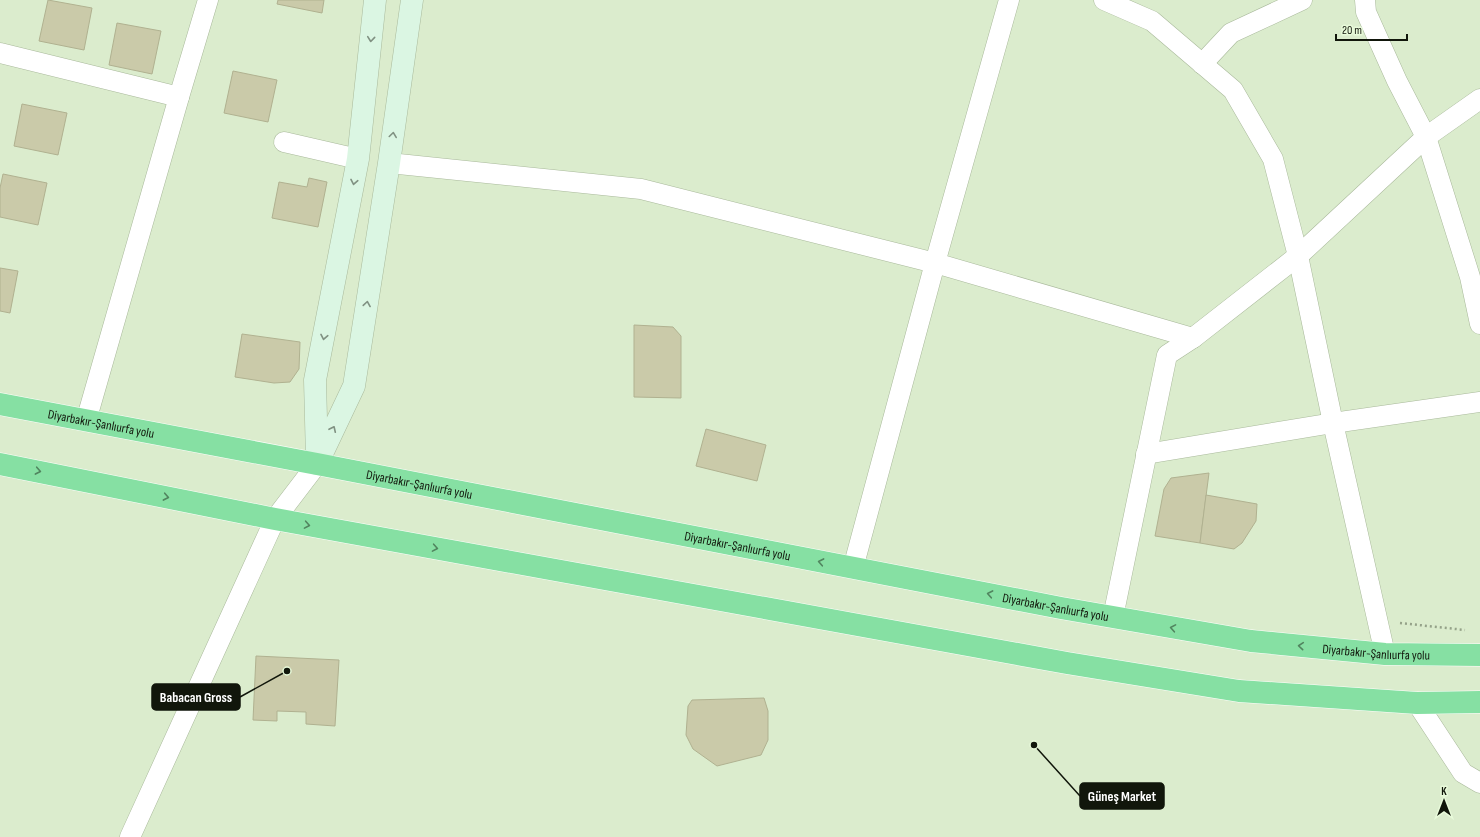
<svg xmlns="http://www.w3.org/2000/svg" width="1480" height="837" font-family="'Sofia Sans Condensed',sans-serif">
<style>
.building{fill:#cacaa9;stroke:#b0b190}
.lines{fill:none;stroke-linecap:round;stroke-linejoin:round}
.street-casing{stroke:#a9b99b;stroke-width:21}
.secondary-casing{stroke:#a9b99b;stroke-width:23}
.highway-casing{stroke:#fff;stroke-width:23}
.path{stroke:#95a289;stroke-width:2.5;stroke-dasharray:2 3;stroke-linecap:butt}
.street{stroke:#fff;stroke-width:20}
.secondary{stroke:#dbf6e3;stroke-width:22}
.highway{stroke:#86e0a3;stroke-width:22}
.oneway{stroke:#809182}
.oneway2{stroke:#51855f}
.labels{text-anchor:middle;stroke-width:3;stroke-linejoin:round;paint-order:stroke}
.street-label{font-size:13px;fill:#11160b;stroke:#e8fada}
.leader{fill:none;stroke:#11160b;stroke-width:1.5}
.callout-dot{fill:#11160b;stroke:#e8fada;stroke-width:1.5}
.callout{fill:#11160b;stroke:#11160b;stroke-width:1.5}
.callout-label{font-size:14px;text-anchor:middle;font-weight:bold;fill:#fff}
</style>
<rect width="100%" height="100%" fill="#dbeccd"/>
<!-- building -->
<g class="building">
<path d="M48 0 92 8 84 50 39 41Z"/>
<path d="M278 0H324L322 13 277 4Z"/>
<path d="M117 23 161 31 152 74 109 65Z"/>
<path d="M233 71 277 80 268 122 224 113Z"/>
<path d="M22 104 67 113 58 155 14 146Z"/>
<path d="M3 174 47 183 38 225 0 217V188Z"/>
<path d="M309 178 327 182 318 227 272 218 279 182 307 187Z"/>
<path d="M0 268 18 271 10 313 0 311Z"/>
<path d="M634 325 673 327 681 336V398L634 397Z"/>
<path d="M242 334 300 342 299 369 290 382 274 383 235 377Z"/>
<path d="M706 429 766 445 757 481 696 466Z"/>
<path d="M1209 473 1200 543 1155 536 1164 489 1171 478Z"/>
<path d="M1206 495 1257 504 1256 521 1242 543 1234 549 1200 543Z"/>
<path d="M256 656 339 660 335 726 306 724V712L277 711V721L253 720Z"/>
<path d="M764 698 768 711V740L761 755 717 766 693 749 686 735 688 706 692 700Z"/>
</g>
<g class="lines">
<defs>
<g id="street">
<path d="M1104 0 1152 21 1233 90 1273 159 1298 256 1333 423 1385 654"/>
<path d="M1365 0 1366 12 1397 81 1426 137 1470 277 1480 324"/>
<path d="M0 53 179 97 208 0"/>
<path d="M1202 64 1231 33 1302 0"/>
<path d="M284 142 358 159"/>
<path d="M389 163 641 189 935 263 1193 338"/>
<path d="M86 421 179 97"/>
<path d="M1146 454 1333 423 1480 402"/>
<path d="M853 568 935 263 1009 0"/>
<path d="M1113 617 1167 355 1193 338 1298 256 1426 137 1480 99"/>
<path d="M1417 703 1463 773 1480 783"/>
<path d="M130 837 275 519 317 464"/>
</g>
<g id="secondary">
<path d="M317 459 315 380 358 159 375 0"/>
<path d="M317 464 354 386 389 163 412 0"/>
</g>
<g id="highway">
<path id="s1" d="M0 404 317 464 1061 608 1251 641 1385 654 1480 655"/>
<path d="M0 464 275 519 1067 663 1239 691 1417 703 1480 702"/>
</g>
</defs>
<!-- street casing -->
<use href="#street" class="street-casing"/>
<!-- secondary casing -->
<use href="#secondary" class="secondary-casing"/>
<!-- highway casing -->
<use href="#highway" class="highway-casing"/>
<!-- path -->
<path class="path" d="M1400 623 1465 630"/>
<!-- street -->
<use href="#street" class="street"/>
<!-- secondary -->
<use href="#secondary" class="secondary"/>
<!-- highway -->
<use href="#highway" class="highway"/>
</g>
<!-- one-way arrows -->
<defs><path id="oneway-chevron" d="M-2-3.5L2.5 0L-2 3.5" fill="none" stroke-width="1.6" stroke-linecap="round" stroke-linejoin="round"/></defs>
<g class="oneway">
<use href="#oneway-chevron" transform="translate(371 39) rotate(96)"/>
<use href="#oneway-chevron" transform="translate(393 135) rotate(-82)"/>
<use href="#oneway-chevron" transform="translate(354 182) rotate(101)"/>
<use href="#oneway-chevron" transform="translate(367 304) rotate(-81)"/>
<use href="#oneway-chevron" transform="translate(324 337) rotate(101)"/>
<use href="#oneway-chevron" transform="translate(333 429) rotate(-65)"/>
</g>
<g class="oneway2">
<use href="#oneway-chevron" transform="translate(38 471) rotate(11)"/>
<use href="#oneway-chevron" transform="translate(166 497) rotate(11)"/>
<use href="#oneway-chevron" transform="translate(307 525) rotate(10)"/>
<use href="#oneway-chevron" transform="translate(435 548) rotate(10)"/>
<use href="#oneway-chevron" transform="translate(821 562) rotate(-169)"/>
<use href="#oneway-chevron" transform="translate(990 594) rotate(-169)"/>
<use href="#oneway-chevron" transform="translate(1173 628) rotate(-170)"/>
<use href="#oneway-chevron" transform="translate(1301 646) rotate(-175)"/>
</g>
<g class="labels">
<!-- street labels -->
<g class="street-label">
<text dy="5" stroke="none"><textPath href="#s1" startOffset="103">Diyarbakır-Şanlıurfa yolu</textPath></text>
<text dy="5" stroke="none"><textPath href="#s1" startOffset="427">Diyarbakır-Şanlıurfa yolu</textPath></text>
<text dy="5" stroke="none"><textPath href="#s1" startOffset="751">Diyarbakır-Şanlıurfa yolu</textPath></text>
<text dy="5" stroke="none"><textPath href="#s1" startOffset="1075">Diyarbakır-Şanlıurfa yolu</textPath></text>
<text dy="5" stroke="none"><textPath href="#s1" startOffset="1399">Diyarbakır-Şanlıurfa yolu</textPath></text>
</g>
</g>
<!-- callouts -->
<path class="leader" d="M287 671L240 697M1034 745L1080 796"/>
<g class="callout-dot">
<circle cx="287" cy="671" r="4"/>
<circle cx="1034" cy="745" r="4"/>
</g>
<g class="callout">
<rect x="152" y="684" width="88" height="26" rx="4"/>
<rect x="1080" y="783" width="84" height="26" rx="4"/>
</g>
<g class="callout-label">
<text x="196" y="702">Babacan Gross</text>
<text x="1122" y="801">Güneş Market</text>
</g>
<!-- north arrow -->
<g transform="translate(1444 801)" stroke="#e8fada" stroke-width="3" paint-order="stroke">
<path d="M0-3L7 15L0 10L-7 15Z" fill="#11160b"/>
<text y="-6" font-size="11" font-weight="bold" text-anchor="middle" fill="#11160b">K</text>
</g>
<!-- scale -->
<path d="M1336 34v6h71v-6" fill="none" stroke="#11160b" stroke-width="2"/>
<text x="1342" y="34" font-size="12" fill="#11160b" stroke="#e8fada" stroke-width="3" paint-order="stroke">20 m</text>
</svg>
